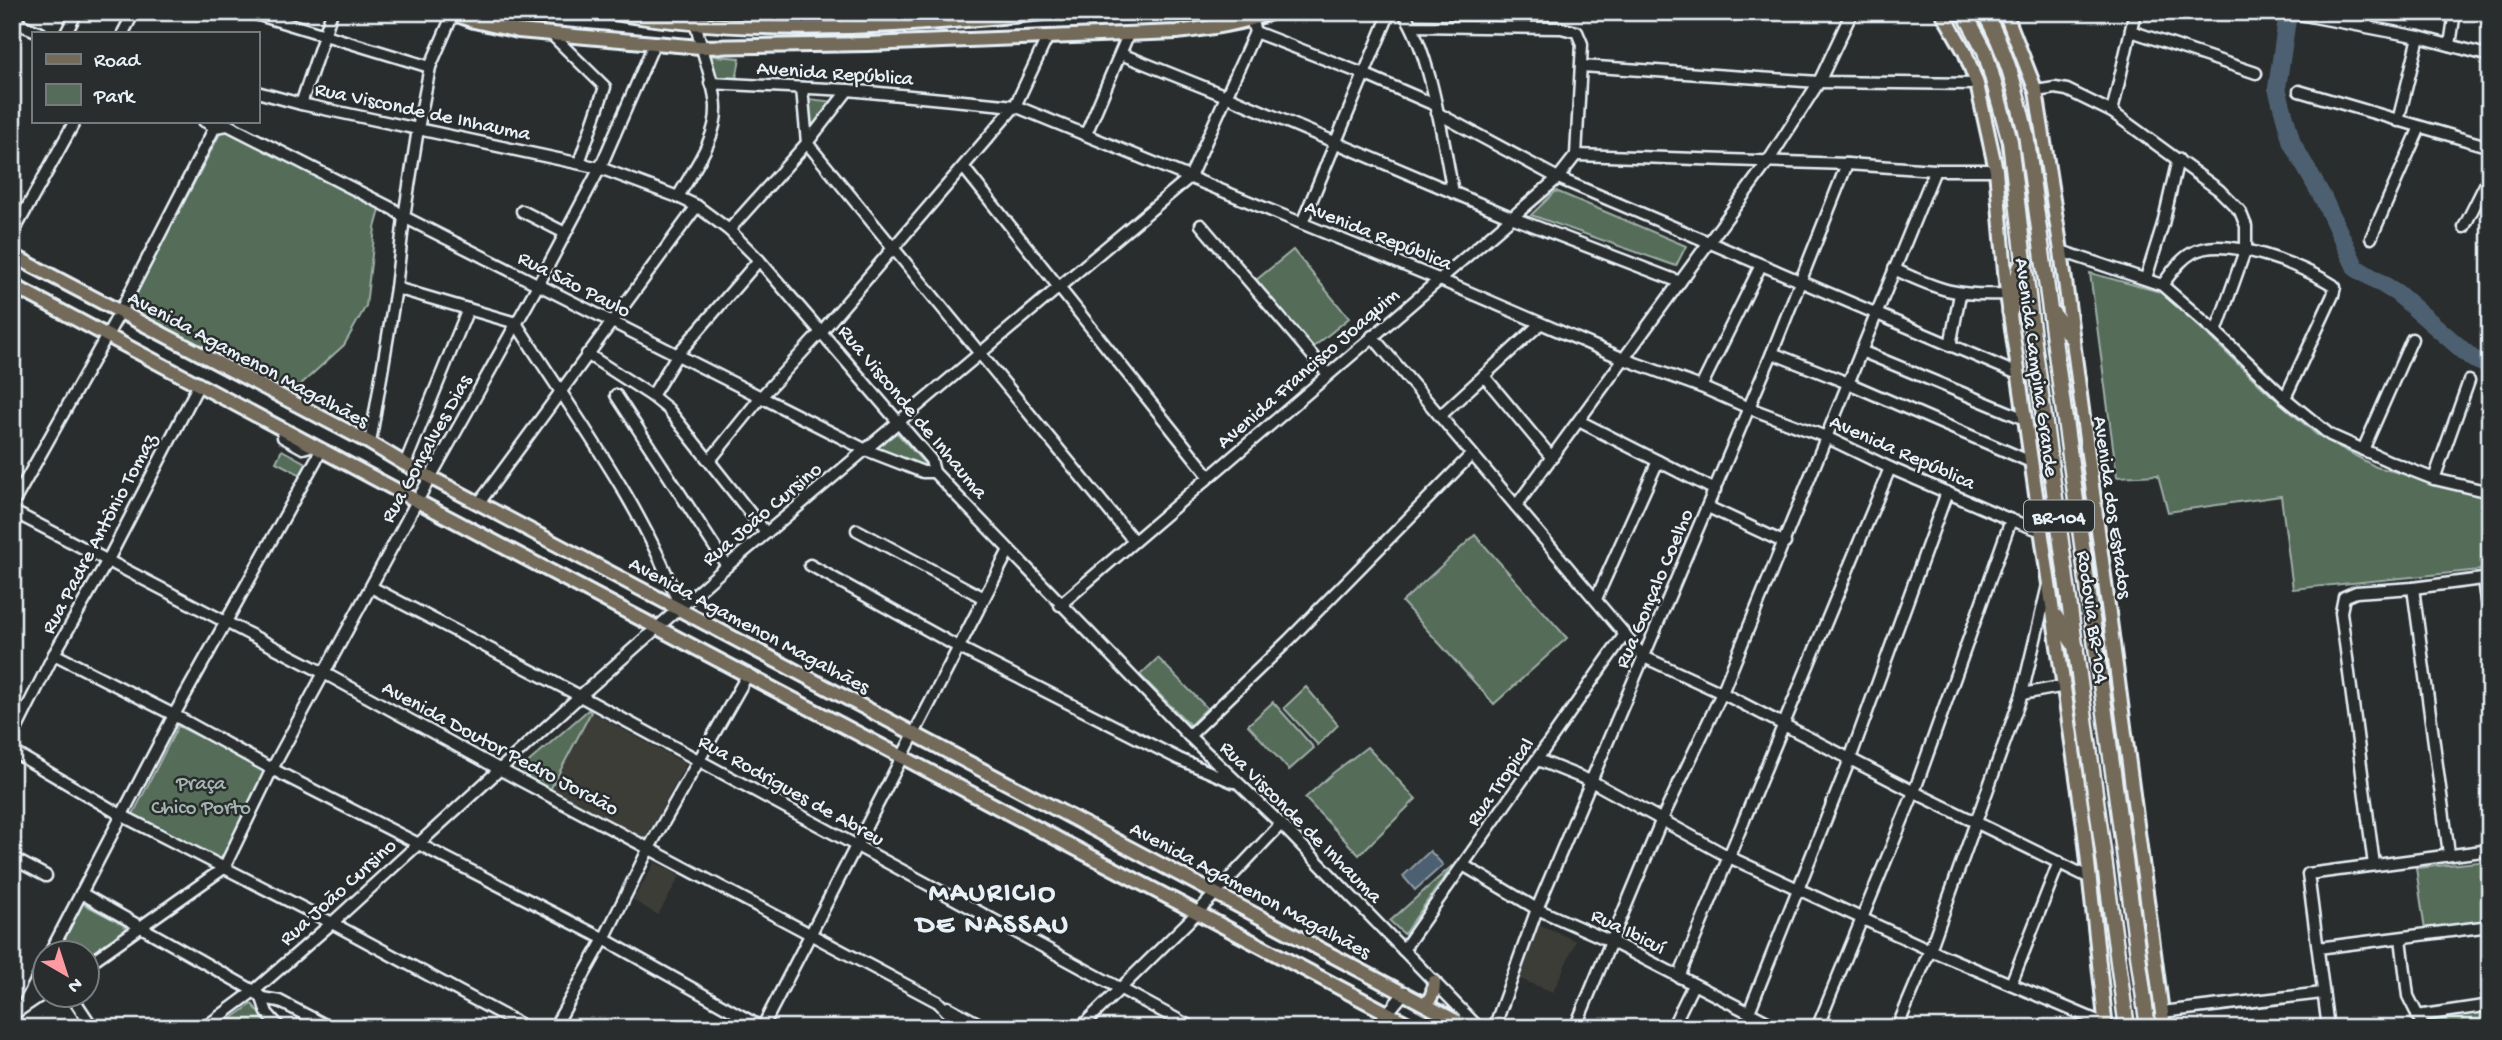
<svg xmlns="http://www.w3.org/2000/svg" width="2502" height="1040" font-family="'Gochi Hand',sans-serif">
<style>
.built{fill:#3d3c38}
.green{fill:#546c59;stroke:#9eaea8;stroke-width:2}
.water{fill:#4e6171;stroke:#8c9ba7;stroke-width:2}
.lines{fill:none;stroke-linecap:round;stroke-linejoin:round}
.river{stroke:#4e6171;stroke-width:18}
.minor-casing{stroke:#e8f1f8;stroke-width:15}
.major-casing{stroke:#e8f1f8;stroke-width:18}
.highway-casing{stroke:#e8f1f8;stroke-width:19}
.minor{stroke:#2a2d2e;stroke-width:10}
.major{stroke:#736b5a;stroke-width:12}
.highway{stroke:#736b5a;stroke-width:14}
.labels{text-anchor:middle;stroke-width:5;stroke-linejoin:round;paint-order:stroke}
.shield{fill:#2a2d2e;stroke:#afb6bb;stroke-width:2}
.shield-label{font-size:19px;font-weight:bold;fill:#e8f1f8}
.street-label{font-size:21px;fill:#e8f1f8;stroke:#2a2d2e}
.park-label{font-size:21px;fill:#a5b5b0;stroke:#2a2d2e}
.district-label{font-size:28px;font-weight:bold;letter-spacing:2px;fill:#e8f1f8;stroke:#2a2d2e}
</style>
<rect width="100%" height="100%" fill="#2a2d2e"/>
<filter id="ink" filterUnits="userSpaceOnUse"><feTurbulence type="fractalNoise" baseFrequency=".0143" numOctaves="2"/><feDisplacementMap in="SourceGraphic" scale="14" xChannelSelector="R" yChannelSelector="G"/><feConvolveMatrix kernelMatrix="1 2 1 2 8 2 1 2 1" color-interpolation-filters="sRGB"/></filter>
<g filter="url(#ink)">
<!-- built -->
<g class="built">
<path d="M591 712 686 764 643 843 550 790Z"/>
<path d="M655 862 680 876 658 915 633 900Z"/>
<path d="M1538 924 1576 941 1553 992 1515 977Z"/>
</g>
<!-- green -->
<g class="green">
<path d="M702 55 740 58 736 81 714 78Z"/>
<path d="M808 99 836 102 808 135Z"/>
<path d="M223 128 381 206 375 228 366 306 344 345 288 396 128 309Z"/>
<path d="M1556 191 1686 246 1676 266 1531 215Z"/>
<path d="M1293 250 1349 318 1311 349 1255 281Z"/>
<path d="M2090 273 2164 293 2263 388 2317 435 2376 467 2490 496V569L2293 589 2281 496 2168 512 2158 475 2117 477Z"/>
<path d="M897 433 927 466 929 473 925 478C909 477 883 462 875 448Z"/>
<path d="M282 450 309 465 303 476 276 462Z"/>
<path d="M1475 535 1567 638 1494 704 1402 602Z"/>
<path d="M1158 658 1207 708 1190 725 1140 675Z"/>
<path d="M1306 687 1338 725 1318 745 1284 708Z"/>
<path d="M1273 702 1314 748 1289 770 1248 725Z"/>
<path d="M588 710 591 712 550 790 516 773Z"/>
<path d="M178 726 270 771 224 862 132 816Z"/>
<path d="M1367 747 1416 799 1359 855 1305 798 1333 773Z"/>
<path d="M2489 861 2490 921 2425 930 2416 868Z"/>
<path d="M1453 865 1404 934 1390 921Z"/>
<path d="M82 903 124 925 125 928 123 933 88 956V953H55Z"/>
<path d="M252 1004 273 1028H218Z"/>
<path d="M2490 1009V1028H2431L2426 1020Z"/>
</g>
<!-- water -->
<path class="water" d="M1430 851 1443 865 1415 890 1403 876Z"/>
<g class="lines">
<!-- river -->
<path class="river" d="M2288 12 2277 88 2292 143 2323 198 2356 268 2397 293 2473 359 2490 366"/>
<defs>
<g id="minor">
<path d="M249 12 430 67"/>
<path d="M1403 12C1431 52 1443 142 1453 192"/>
<path d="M2288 12 2419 37 2490 56"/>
<path d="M12 21 41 33"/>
<path d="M2366 26 2369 12"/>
<path d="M755 27 758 12"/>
<path d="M846 27 850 12"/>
<path d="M12 29 20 12"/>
<path d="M2131 31 2256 73"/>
<path d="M1255 32 1366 75 1435 105"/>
<path d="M66 33 77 12"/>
<path d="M123 33 134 12"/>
<path d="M551 34 605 87 579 163"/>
<path d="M2450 45 2455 12"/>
<path d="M1121 54 1226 96 1511 217 1680 282"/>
<path d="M1582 66 1819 82 1977 84"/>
<path d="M710 83 848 90 1015 106 1438 279 1624 359 1701 387 1749 408 1826 437 1890 468 2011 520 2042 531"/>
<path d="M802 88 807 143 1134 541"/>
<path d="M2036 91 2055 88 2067 90 2112 112 2219 190 2240 211 2246 226V248L2216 332"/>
<path d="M2299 91 2490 147"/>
<path d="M257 92 301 104 600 168 678 197 697 206 729 230 759 260 931 460 934 472 1189 736 1281 824 1479 1028"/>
<path d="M301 104 332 12"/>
<path d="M2112 112 2135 12"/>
<path d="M1437 113 1558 178 2018 374"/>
<path d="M204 121 215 127 228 125 393 209 404 217 866 450 923 472H934"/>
<path d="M2398 121 2419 37"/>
<path d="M1086 134 1128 35"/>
<path d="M1576 155 1847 164 1935 170H1996"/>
<path d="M964 168 1209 476"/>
<path d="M678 197C693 170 717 139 716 108 716 86 700 48 696 24"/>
<path d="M522 211 565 233"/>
<path d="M1302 223 1390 12"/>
<path d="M1201 225 1328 374"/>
<path d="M2464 227 2490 175"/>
<path d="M729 230 807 143 848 90"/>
<path d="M12 235 75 121"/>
<path d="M2371 238 2420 127"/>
<path d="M2061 251 2162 285 2216 332 2285 398 2330 435 2393 463 2434 479 2490 492"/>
<path d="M1894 269C1941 291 1955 296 2007 294"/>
<path d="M2146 278 2163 224 2178 159"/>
<path d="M2162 285C2171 274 2179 260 2192 253 2225 234 2303 266 2333 285L2335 287 2333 295 2285 398"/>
<path d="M396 288 516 323C574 415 643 505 680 608"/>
<path d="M1372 336 1644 657 1722 693 1914 792 2090 878"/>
<path d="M1950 346 1960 294"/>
<path d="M1861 351 2025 419"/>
<path d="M1772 353 1848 383 2031 462"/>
<path d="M587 354 652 396 668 409 766 533"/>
<path d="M1484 376 1552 458"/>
<path d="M1701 387 1761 265"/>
<path d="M616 395 727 566"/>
<path d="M652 396 677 355 759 260"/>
<path d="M1440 416 1540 324"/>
<path d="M1579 421 1715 490"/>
<path d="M283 428V437L303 448 314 445"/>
<path d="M370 443 396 288 404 217 418 129 430 67 453 14"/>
<path d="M2363 450 2412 339"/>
<path d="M710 460 761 397 822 331 1015 106 1047 38"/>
<path d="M405 464 468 309"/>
<path d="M2434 479 2469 381"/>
<path d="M479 503 697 206"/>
<path d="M12 505 120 312 218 121"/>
<path d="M1516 506 1767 163 1819 82 1852 12"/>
<path d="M1708 507 1785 543"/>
<path d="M12 511 324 673 499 769 938 1002 963 1028"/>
<path d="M857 530 984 598"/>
<path d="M810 565 958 647 1179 759 1233 782"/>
<path d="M2484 579 2490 623"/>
<path d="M371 587 580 696 1193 1028"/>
<path d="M2413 588 2449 854"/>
<path d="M1596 599 1658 461"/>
<path d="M1060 605 1558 178 1576 155 1582 44 1577 32 1561 28 1413 26"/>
<path d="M54 654 174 715 272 769 604 939 763 1028"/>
<path d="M2022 694 2065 686"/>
<path d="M1189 736 1289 640 1472 454"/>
<path d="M12 738 54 654 108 560 199 384"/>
<path d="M12 751 121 815 332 923 527 1028"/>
<path d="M1538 760 1593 782 1729 857 1930 950 2105 1024"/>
<path d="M12 858 46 876"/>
<path d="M1463 865 1537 909 1610 941 1779 1028"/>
<path d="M2374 865 2341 612 2344 597 2356 592 2413 588 2490 578"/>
<path d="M81 893 254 991 262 998 279 1001 331 1028"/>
<path d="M2401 938 2408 996 2424 1028"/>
<path d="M2318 948 2490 926"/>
<path d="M1403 950 1625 634"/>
<path d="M50 953 174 715 322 449"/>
<path d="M88 964 224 868 272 769 417 501 538 285 600 168 654 44"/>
<path d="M1679 977 1890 468"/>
<path d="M2011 984 2059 862"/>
<path d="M71 995 93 1028"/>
<path d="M262 998 267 1013 280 1028"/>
<path d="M948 1007 987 1028"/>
<path d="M22 1008 46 962"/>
<path d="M1749 1012 1850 759 1947 492"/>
<path d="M2162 1012 2322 993"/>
<path d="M12 1015 46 992"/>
<path d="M2417 1016 2490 1005"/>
<path d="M204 1028 254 991 332 923 580 696 727 566 1190 177 1255 32 1249 12"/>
<path d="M554 1028 604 939 649 848 748 674"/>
<path d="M762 1028 1009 550"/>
<path d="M1080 1028 1197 913 1281 824"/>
<path d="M1375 1028 1405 992"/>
<path d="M1494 1028 1537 909 1772 353 1847 164"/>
<path d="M1575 1028 1662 819 1722 693 1935 170"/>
<path d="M1672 1028 1693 985"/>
<path d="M1817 1028 1914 792 2011 520"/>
<path d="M1897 1028 1930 950 2022 694 2048 585"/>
<path d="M2328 1028 2308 874 2490 850"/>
</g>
<g id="major">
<path d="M449 12 474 21 518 31 700 47 868 44 1177 32C1210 28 1241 24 1273 12"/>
<path d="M608 12C754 38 906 27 1053 12"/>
<path d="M1942 12 1965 52 1977 84 1996 170 2007 294 2084 826 2106 1028"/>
<path d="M2005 12 2036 91 2061 251 2164 1028"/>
<path d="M12 255 370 443 405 464 1469 1028"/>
<path d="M12 285 417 501 1416 1028"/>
<path d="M1427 1004 1433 993 1434 982"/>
</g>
<g id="highway">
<path d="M1964 12 1985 51 2010 141 2031 321 2127 1028"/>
<path d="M1984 12C2007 51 2016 91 2026 134L2148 1028"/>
<path d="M2051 311 2072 338"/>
<path d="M2010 312 2020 268"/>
<path d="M2055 616 2076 647"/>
</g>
</defs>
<!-- minor casing -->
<use href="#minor" class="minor-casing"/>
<!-- major casing -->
<use href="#major" class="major-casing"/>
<!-- highway casing -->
<use href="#highway" class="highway-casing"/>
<!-- minor -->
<use href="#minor" class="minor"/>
<!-- major -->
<use href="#major" class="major"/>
<!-- highway -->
<use href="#highway" class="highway"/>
</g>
</g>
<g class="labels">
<!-- shield labels -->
<rect class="shield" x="2024" y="500.5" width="70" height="31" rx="5"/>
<g class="shield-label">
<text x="2059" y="523">BR-104</text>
</g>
<!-- street labels -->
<g class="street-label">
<text transform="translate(835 72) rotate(4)" y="7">Avenida República</text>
<text transform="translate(423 110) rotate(12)" y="7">Rua Visconde de Inhauma</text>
<text transform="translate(1379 234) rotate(22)" y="7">Avenida República</text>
<text transform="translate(575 283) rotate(27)" y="7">Rua São Paulo</text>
<text transform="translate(249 358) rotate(28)" y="7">Avenida Agamenon Magalhães</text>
<text transform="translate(1307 367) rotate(-41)" y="7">Avenida Francisco Joaquim</text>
<text transform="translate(2038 367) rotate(82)" y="7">Avenida Campina Grande</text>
<text transform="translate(914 411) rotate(50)" y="7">Rua Visconde de Inhauma</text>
<text transform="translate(425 448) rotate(-61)" y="7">Rua Gonçalves Dias</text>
<text transform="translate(1903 451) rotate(24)" y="7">Avenida República</text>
<text transform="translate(2114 507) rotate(82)" y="7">Avenida dos Estados</text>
<text transform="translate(761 513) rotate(-40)" y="7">Rua João Cursino</text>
<text transform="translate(98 533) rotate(-62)" y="7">Rua Padre Antônio Tomaz</text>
<text transform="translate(1653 588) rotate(-67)" y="7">Rua Gonçalo Coelho</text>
<text transform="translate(2094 617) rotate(82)" y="7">Rodovia BR-104</text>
<text transform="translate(750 624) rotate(28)" y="7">Avenida Agamenon Magalhães</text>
<text transform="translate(501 747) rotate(28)" y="7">Avenida Doutor Pedro Jordão</text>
<text transform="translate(1499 781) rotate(-55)" y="7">Rua Tropical</text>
<text transform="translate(792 789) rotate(29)" y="7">Rua Rodrigues de Abreu</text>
<text transform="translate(1302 821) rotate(45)" y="7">Rua Visconde de Inhauma</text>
<text transform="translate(1251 889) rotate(28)" y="7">Avenida Agamenon Magalhães</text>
<text transform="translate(337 891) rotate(-42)" y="7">Rua João Cursino</text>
<text transform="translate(1629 930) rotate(26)" y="7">Rua Ibicuí</text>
</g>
<!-- park labels -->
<g class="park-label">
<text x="201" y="789">Praça<tspan x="201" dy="24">Chico Porto</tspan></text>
</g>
<!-- district labels -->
<g class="district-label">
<text x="993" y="900">MAURICIO<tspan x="993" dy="32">DE NASSAU</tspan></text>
</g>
</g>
<!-- margin -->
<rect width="2502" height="1040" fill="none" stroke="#2a2d2e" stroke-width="42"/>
<rect x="21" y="21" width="2460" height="998" fill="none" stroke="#e8f1f8" stroke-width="2.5" filter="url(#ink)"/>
<!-- legend -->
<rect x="32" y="32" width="228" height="91" fill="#2a2d2e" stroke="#767b7f" stroke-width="2"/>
<rect x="46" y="54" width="35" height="10" fill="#736b5a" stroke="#767b7f" stroke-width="2"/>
<text x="94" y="66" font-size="21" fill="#e8f1f8">Road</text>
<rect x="46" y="84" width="35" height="21" fill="#546c59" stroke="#767b7f" stroke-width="2"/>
<text x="94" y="102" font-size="21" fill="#e8f1f8">Park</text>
<!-- north arrow -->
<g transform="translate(66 974) rotate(141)"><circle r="33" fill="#2a2d2e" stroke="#767b7f" stroke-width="2"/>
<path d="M0-5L12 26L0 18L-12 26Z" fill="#ff9aa2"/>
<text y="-10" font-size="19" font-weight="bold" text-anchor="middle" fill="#e8f1f8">N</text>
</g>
</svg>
